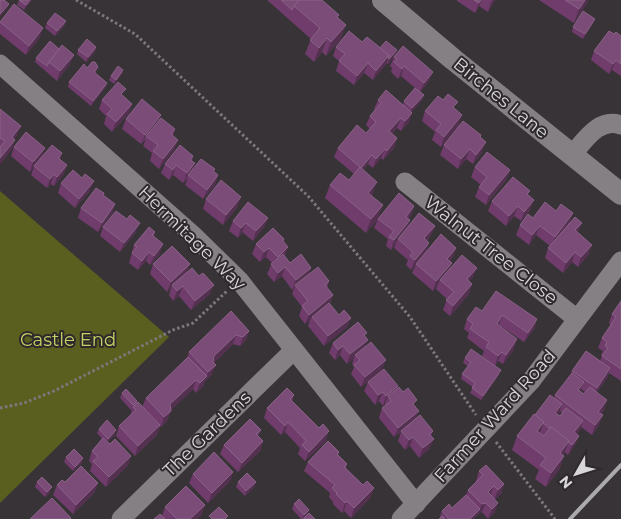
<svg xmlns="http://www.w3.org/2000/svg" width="621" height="519" font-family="Montserrat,sans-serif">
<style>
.green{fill:#5a5f1f}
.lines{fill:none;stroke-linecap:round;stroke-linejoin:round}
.path{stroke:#7c787c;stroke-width:3;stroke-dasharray:2.5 2.5;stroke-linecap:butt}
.minor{stroke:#858084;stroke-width:19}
.tertiary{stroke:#858084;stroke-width:22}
.rail{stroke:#aba9ab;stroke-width:4}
.wall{fill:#6f3c6b;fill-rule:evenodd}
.shaded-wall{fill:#543151}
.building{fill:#7a4c77;stroke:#896286}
.labels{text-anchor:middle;stroke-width:4;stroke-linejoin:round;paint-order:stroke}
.street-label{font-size:18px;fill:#d8d6d8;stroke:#2d292d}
.park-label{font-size:18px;fill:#c6d163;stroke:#2d292d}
</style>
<rect width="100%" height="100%" fill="#373337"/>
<!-- green -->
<path class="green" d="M0 191 169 337 0 503Z"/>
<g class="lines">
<!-- path -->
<g class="path">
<path d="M76 0 135 34 308 196 410 317 476 415"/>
<path d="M0 408 24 403 54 391 173 330 193 323 228 290"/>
<path d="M496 442 555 519"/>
</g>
<!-- minor -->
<g class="minor">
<path d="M0 64 193 235 239 280 416 504"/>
<path d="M572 155C585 140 599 117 621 125"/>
<path d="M405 182 577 319"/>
<path d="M121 519 294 350"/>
<path d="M401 519 531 381 621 261"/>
</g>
<!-- tertiary -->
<path class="tertiary" d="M383 0 454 60 621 194"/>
<!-- rail -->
<path class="rail" d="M570 519 621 465"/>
</g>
<!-- wall -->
<g class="wall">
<path d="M19 0H32L24 10 17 5Z"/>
<path d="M267 0H322L338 18 341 39 326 56 322 52 314 62 305 54 311 39Z"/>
<path d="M457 0H495L488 12 479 6 475 13 457 1Z"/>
<path d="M539 0H588L587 3 574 23Z"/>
<path d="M66 21 64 26 55 36 45 28 47 23Z"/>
<path d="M0 22 40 37 26 55 0 34Z"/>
<path d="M593 23 583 39 572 32 573 27Z"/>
<path d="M614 34 621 36V76L612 70 609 74 591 60 594 51Z"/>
<path d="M362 42 380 48 397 50 395 55 388 64 386 63 373 80 364 73 354 85 336 71 339 61 333 56 336 47Z"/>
<path d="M96 47 95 52 86 62 77 54 78 50Z"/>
<path d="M394 57 429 81 420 92 424 95 422 100 411 112 409 122 401 131 397 128 392 134 397 138 394 148 383 160 381 158 373 168 368 164 363 170 372 196 378 218 414 206 411 215 408 219V226H435L431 235 427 241 429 243 426 252 456 248 453 257 450 261V268L473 277 469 281 472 284 469 294 450 316 443 310 447 299 436 289 438 284 433 291 412 273 416 264 411 270 406 265 408 260 394 248 396 243 391 250 386 246 388 239 374 228 378 219 366 233 325 198 330 185 349 180 354 174 334 157 338 148 366 133 370 129 366 125 370 116 375 110 374 109 378 100 403 104 404 101 415 88 401 76 398 79 391 72 392 68 390 66Z"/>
<path d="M36 58 70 64 57 81 35 62Z"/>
<path d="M98 67 95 73 107 83 105 88 91 106 68 87 69 82Z"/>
<path d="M123 70 122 74 114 84 109 80 111 76Z"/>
<path d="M123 96 132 104 129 113 112 132 104 124 106 116 99 109 102 100Z"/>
<path d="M0 109 17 135 14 139 12 149 0 164Z"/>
<path d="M455 109 459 125 441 147 432 140 435 132 422 121 425 111Z"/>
<path d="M126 119 158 122 175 129 173 136 175 149 159 169 150 161 152 153 143 146 146 139 141 144 122 129Z"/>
<path d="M481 135 480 138 482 152 473 164 466 159 458 169 440 155 444 145Z"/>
<path d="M14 147 42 157 62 153 60 159 67 165 63 175 54 186 51 184 47 188 31 175 34 167 30 172 11 156Z"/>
<path d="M193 156 192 161V170L215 169 214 172 218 175 215 185 203 199 185 185 188 178 183 183 173 175 169 180 161 173 165 164Z"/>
<path d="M475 167 510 170 506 180 486 205 475 197 479 187 481 185 471 177Z"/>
<path d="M61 183 90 191 75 208 58 193Z"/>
<path d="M528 195 530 210 521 221 514 216 506 226 488 211 492 201Z"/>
<path d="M206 199 238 206 223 225 203 209Z"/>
<path d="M115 204 112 214 98 232 78 218 81 208Z"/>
<path d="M556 211 573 213 569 223 578 233 589 254 578 267 572 262 563 273 545 258 548 248 550 246 536 235 529 245 516 235 520 225 533 218Z"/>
<path d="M268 218 264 227 253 241 242 232 238 238 229 231 233 221Z"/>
<path d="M127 219 136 232 120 252 100 236 103 227Z"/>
<path d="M155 232 154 236 160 254 150 265 146 261 138 270 129 263 134 245Z"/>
<path d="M284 239 283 242 285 257 290 263 310 273 329 281 327 288 333 295 330 304 339 315 351 318 347 327 324 346 308 326 310 320 305 324 299 316 302 307 292 294 294 289 292 290 282 276 274 282 267 274 272 263 266 257 260 262 252 254 256 244Z"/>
<path d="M153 264H190L186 273 210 294 191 310 179 296 173 301 169 295 171 288 167 292 150 274Z"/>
<path d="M621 301V381L609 373 607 378 597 392 604 410 601 414 599 425 592 435 581 427 580 430 577 434 579 436 575 445 568 455 565 452 563 455 564 456 559 470 546 487 535 479 539 470 512 450 517 436 535 415 554 398 555 395 570 376 572 371 600 361 602 356 601 355 603 351 598 348 602 338 611 325 609 323 612 314ZM581 389 585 392 584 394 580 391ZM560 411 562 413 560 416 558 415Z"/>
<path d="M482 311 537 319 534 329 524 342 499 325 514 349 503 364 498 361 495 366 482 356 484 351 467 338 469 333 464 329 467 319Z"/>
<path d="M249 331 246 340 240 346 233 344 214 363 212 374 205 381 203 386 196 393 193 389 171 410 167 421 161 427 160 426 157 435 135 456 116 436 119 426 130 416 132 409 131 410 120 398 122 393 137 401V404L142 407 146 398 187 358 189 352Z"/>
<path d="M365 337V347L382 370 361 387 351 374 354 367 352 364 354 358 347 364 340 355 335 360 329 353 333 343Z"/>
<path d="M465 358 499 375 481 400 470 393 473 387 461 379 462 374 468 366 463 363Z"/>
<path d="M368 382 398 386 397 389 415 406V420L433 431 431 436 430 448 419 458 410 446 405 450 398 441 401 432 394 437 379 418 382 408 385 406V403L383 406 379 401 375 405 364 391Z"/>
<path d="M294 395 292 401 326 441 305 461 298 454 300 448 285 432 281 435 264 418 267 408Z"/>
<path d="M99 429 115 435 107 442 110 444 131 456 128 465 106 487 90 471 92 464 89 461 92 451 102 439 97 433Z"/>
<path d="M261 430 258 436 263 441 260 451 238 472 220 454 224 445Z"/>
<path d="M339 452 338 455 347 464 346 468 363 485 374 488 370 498 351 518 344 511 342 513 333 504V502L329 497 330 493 304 471 308 462Z"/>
<path d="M66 457 82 463 73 471 64 462Z"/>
<path d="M479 471 504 484 501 494 495 499V512L488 519 482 512 478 514 473 519H439L441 517 440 516 442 511 452 508 466 495 468 490 476 482V481Z"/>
<path d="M233 472 230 481 208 503 189 483 193 474Z"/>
<path d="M37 482 50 492 45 497 35 487Z"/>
<path d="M65 482 98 483 94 493 73 514 53 495 57 485Z"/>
<path d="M238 482H256L254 487 245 496 236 487Z"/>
<path d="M294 504 307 515 315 519H301L292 509Z"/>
<path d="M205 505 201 515 197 519H154L162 516 165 507Z"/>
</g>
<!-- shaded-wall -->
<g class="shaded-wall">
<path d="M30 0H32L24 10 26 5Z"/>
<path d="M481 0H482L479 6 475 13 479 3Z"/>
<path d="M493 0H495L488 12 491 2Z"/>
<path d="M585 0H588L587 3 574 23 579 9Z"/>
<path d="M9 4 7 9 0 17V14Z"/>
<path d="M595 19 593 23 583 39 585 34Z"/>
<path d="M66 21 64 26 55 36 57 31Z"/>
<path d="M346 25 341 39 326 56 331 42Z"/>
<path d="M43 28 40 37 26 55 29 46Z"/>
<path d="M327 38 322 52 314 62 319 48Z"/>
<path d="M96 47 95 52 86 62 88 57Z"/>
<path d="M397 50 395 55 388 64 389 59Z"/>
<path d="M74 55 70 64 57 81 60 71Z"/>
<path d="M389 55 386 65 373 80 376 71Z"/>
<path d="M616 60 612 70 609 74 613 64Z"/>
<path d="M368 63 364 73 354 85 357 76Z"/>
<path d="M404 66 401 76 398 79 402 69Z"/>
<path d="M123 70 122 74 114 84 116 80Z"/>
<path d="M433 72 429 81 420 92 424 83Z"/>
<path d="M107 83 105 88 91 106 93 101Z"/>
<path d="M424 95 422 100 411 113 412 108Z"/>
<path d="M132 104 129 113 112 132 116 122Z"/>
<path d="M412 113 409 122 401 131 405 121Z"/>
<path d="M161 115 157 124 146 136 141 144 145 135Z"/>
<path d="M462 115 459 125 441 147 444 137Z"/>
<path d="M401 118 397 128 386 141 389 131Z"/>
<path d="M21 126 17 135 8 146 12 137Z"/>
<path d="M397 138 394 148 383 160 387 151Z"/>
<path d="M15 140 12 149 0 164V158Z"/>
<path d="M178 140 175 149 159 169 163 159Z"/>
<path d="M486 142 482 152 473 164 476 155Z"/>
<path d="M45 148 42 157 30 172 33 162Z"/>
<path d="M385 149 381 158 373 168 376 159Z"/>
<path d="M470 149 466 159 458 169 461 159Z"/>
<path d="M372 155 368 164 357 177 361 168Z"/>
<path d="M195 163 191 173 188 175 183 183 187 173Z"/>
<path d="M67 165 63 175 54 186 57 177Z"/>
<path d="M176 165 173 175 169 180 173 170Z"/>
<path d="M510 170 506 180 486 205 489 195Z"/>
<path d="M54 174 51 184 47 188 50 179Z"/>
<path d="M218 175 215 185 203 199 207 190Z"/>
<path d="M94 181 90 191 75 208 79 199Z"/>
<path d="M377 182 372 196 368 193Z"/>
<path d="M241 197 238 206 223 225 226 215Z"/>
<path d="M534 200 530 210 521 221 524 212Z"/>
<path d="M115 204 112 214 98 232 102 223Z"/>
<path d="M383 205 378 219 366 233 371 219Z"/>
<path d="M414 206 411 215 402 226 406 217Z"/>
<path d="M518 206 514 216 506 226 509 216Z"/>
<path d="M573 213 569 223 551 247 555 237Z"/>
<path d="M268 218 264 227 253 241 256 231Z"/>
<path d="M410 220 407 230 398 239 396 243 391 250 394 240Z"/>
<path d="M140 223 136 232 120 252 124 243Z"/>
<path d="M246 223 242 232 238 238 241 228Z"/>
<path d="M582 223 578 232 572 240 575 230Z"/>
<path d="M435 226 431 235 420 248 424 238Z"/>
<path d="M540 226 536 235 529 245 532 235Z"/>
<path d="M429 243 426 252 411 270 415 260Z"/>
<path d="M163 244 160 254 150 265 154 256Z"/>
<path d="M592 245 589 254 578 267 581 257Z"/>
<path d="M288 247 285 257 275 267 278 257Z"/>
<path d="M269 248 266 257 260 262 264 252Z"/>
<path d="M456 248 453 257 444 268 447 259Z"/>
<path d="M149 252 146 261 138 270 142 261Z"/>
<path d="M575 252 572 262 563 273 566 263Z"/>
<path d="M452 263 448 272 440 280 438 284 433 291 436 281Z"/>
<path d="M190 264 186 273 172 285 171 288 167 292 171 282Z"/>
<path d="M285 267 282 276 274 282 278 273Z"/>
<path d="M311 268 308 278 295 285 294 289 292 290 296 280Z"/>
<path d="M477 268 473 277 463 289 467 279Z"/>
<path d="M472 284 469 294 450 316 453 306Z"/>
<path d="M214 285 210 294 191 310 195 301Z"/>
<path d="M183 286 179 296 173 301 177 291Z"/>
<path d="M333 295 329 305 312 317 310 320 305 324 309 315Z"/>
<path d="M502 315 499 325 493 333 497 324Z"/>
<path d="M351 318 347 327 324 346 328 336Z"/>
<path d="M537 319 534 329 524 342 528 333Z"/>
<path d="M249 331 246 340 240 346 243 337Z"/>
<path d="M236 335 233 344 211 366 214 356Z"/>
<path d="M517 339 514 349 503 364 506 355Z"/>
<path d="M368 340 364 349 355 355 354 358 347 364 350 354Z"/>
<path d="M343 346 340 355 335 360 338 350Z"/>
<path d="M502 352 498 361 495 366 498 356Z"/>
<path d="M386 360 382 370 361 387 365 377Z"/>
<path d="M216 365 212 374 205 381 203 386 196 393 200 383 207 376 208 372Z"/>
<path d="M610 368 607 378 593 397 597 388Z"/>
<path d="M501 370 499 375 481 400 483 396Z"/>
<path d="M196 380 193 389 167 414 170 404Z"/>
<path d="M584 382 580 391 578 390Z"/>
<path d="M398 386 395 396H388L385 403 383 406 386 396Z"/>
<path d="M383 392 379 401 375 405 378 395Z"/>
<path d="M607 400 604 410 595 422 598 412Z"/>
<path d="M562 404 559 414 552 422 555 413Z"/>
<path d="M171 411 167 421 161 427 164 417Z"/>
<path d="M419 411 415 420 394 437 398 428Z"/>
<path d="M603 415 599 425 592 435 595 425Z"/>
<path d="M583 421 580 430 571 442 574 432Z"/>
<path d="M288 422 285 432 281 435 285 426Z"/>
<path d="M544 422 539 436 537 431Z"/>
<path d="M160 425 157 435 135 456 138 446Z"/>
<path d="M116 430 115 435 106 443 108 439Z"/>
<path d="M329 431 326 441 305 461 309 452Z"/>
<path d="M579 436 575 445 568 455 572 445Z"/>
<path d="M413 437 410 446 405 450 409 440Z"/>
<path d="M434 439 430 448 419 458 423 448Z"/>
<path d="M263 441 260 451 238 472 242 463Z"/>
<path d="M569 441 564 454 555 466 560 453Z"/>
<path d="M131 456 128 465 106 487 109 477Z"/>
<path d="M564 456 559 470 546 487 551 473Z"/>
<path d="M83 458 82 463 73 471 75 467Z"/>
<path d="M233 472 230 481 208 503 212 493Z"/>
<path d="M256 482 254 487 245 496 246 491Z"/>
<path d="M98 483 94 493 73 514 76 505Z"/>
<path d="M504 484 501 494 494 500 498 490Z"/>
<path d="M494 486 490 496 488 492Z"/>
<path d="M52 487 50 492 45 497 47 492Z"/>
<path d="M374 488 370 498 351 518 354 508Z"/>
<path d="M347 501 344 511 342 513 345 503Z"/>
<path d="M486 503 482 512 478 514 482 504Z"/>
<path d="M498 503 495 512 488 519 492 509Z"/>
<path d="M205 505 201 515 197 519H190Z"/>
<path d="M480 509 478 514 473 519H470Z"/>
<path d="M309 510 307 515 302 519 304 515Z"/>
</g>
<!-- building -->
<g class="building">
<path d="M0 0H4L9 4 0 14Z"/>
<path d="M19 0H30L26 5Z"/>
<path d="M281 0H299L294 6 292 10Z"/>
<path d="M299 0H322L339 15 337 17 346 25 331 42 327 38 319 48 310 40 320 28 294 6Z"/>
<path d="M474 0H481L479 3Z"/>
<path d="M565 0H585L579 9Z"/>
<path d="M14 4 43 28 29 46 0 22Z"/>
<path d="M583 11 595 19 585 34 573 27Z"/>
<path d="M55 13 66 21 57 31 47 23Z"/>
<path d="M349 31 362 42 367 37 389 55 376 71 368 63 357 76 339 61 345 54 336 47Z"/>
<path d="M609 31 614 34 616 32 621 36V64L616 60 613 64 594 51Z"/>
<path d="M87 39 96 47 88 57 78 50Z"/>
<path d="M50 41 59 49 49 62 47 66 36 58Z"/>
<path d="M386 41 397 50 389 59 388 58 389 55 380 48Z"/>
<path d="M62 45 74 55 60 71 49 62Z"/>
<path d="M403 46 433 72 424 83 404 66 402 69 394 62 397 59 394 57Z"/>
<path d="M92 62H95L98 67 94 72 107 83 93 101 69 82 84 64 87 68Z"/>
<path d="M118 66 123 70 116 80 111 76Z"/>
<path d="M118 82 126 89 121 94 132 104 116 122 107 114 112 109 102 100Z"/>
<path d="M415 88 424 95 412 108 404 101Z"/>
<path d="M386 90 412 113 405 121 401 118 389 131 397 138 387 151 385 149 376 159 372 155 361 168 338 148 357 125 366 133 376 122 370 116 381 103 378 100Z"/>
<path d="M448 94 458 102 453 107 462 115 444 137 436 130 441 124 425 111 438 96 443 100Z"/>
<path d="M142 99 161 115 145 135 126 119Z"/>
<path d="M0 109 21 126 12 137 15 140 0 158V147L5 141 0 138Z"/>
<path d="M161 118 175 129 171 134 178 140 163 159 153 151 158 145 146 136Z"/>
<path d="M463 121 481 135 480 137 486 142 476 155 470 149 461 159 444 145Z"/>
<path d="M26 132 45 148 33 162 14 147Z"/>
<path d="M52 145 62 153 58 158 67 165 57 177 54 174 50 179 34 166Z"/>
<path d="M180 145 193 156 190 160 195 163 187 173 176 165 173 170 165 164Z"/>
<path d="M487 152 510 170 489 195 479 187 487 177 475 167Z"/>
<path d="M201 159 215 169 213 171 218 175 207 190 188 175Z"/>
<path d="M360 167 377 182 368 193 383 205 371 219 330 185 340 173 349 180Z"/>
<path d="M73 170 82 178 85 174 94 181 79 199 61 183Z"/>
<path d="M513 177 530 191 527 194 534 200 524 212 518 206 509 216 492 201Z"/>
<path d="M221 180 241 197 226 215 206 199Z"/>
<path d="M96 188 104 193 103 195 115 204 102 223 81 208Z"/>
<path d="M399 193 414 206 406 217 410 220 394 240 389 237 394 231 378 219Z"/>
<path d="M248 202 268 218 256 231 246 223 241 228 233 221Z"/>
<path d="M545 202 556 211 561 204 573 213 555 237 540 226 532 235 520 225 528 214 533 218Z"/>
<path d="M116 211 127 219 130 215 140 223 124 243 103 227Z"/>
<path d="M419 213 435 226 424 238 429 243 415 260 410 256 413 252 398 239Z"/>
<path d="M575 217 582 223 575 230 592 245 581 257 575 252 566 263 548 248Z"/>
<path d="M149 227 155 232 152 235 163 244 154 256 149 252 142 261 132 253 137 247 134 245Z"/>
<path d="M273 228 284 239 283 241 288 247 278 257 269 248 264 252 256 244Z"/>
<path d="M441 234 456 248 447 259 452 263 436 281 416 264Z"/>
<path d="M172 246 190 264 171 282 153 264Z"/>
<path d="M283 254 290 263 301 254 311 268 296 280 285 267 278 273 271 264Z"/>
<path d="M462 255 477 268 467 279 472 284 453 306 446 300 454 292 440 280Z"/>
<path d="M318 267 329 281 325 285 333 295 309 315 302 306 308 301 295 285Z"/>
<path d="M192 268 199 276 203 273 214 285 195 301 183 286 177 291 172 285Z"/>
<path d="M496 291 537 319 528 333 502 315 497 324 517 339 506 355 502 352 498 356 486 347 489 342 470 329 473 324 467 319 476 307 482 311Z"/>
<path d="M621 301V369L602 356 608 348 605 346 607 342 602 338 616 317 612 314Z"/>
<path d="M329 303 339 315 344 310 351 318 328 336 312 317Z"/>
<path d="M231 311 249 331 243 337 236 335 214 356 213 362 216 365 208 372 189 352Z"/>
<path d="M358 322 367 333 364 335 368 340 350 354 343 346 338 350 333 343Z"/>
<path d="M371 342 386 360 365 377 354 365 360 360 355 355Z"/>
<path d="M471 349 501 370 483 396 472 388 475 383 462 374 471 362 465 358Z"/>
<path d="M586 351 610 368 597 388 572 371Z"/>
<path d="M188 357 207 376 200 383 196 380 170 404 171 411 164 417 146 398Z"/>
<path d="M384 369 398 386 386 396 383 392 378 395 368 382Z"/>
<path d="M572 373 584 382 578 390 584 394 590 387 607 400 598 412 603 415 595 425 555 395Z"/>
<path d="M399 387 403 392 408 388 417 400 413 404 419 411 398 428 382 408 391 401 388 396Z"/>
<path d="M287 388 294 395 290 399 319 428 323 424 329 431 309 452 302 445 306 441 288 422 285 426 267 408Z"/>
<path d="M126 389 137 401 133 405 122 393Z"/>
<path d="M550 395 562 404 555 413 560 416 566 408 583 421 574 432 579 436 572 445 568 442 569 441 551 427 549 428 543 423 544 422 535 415Z"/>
<path d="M138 402 160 425 138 446 119 426 136 410 133 407Z"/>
<path d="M534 414 544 422 537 431 544 436 551 427 569 441 560 453 564 456 551 473 540 465 546 458 517 436Z"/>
<path d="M420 415 433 431 429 434 434 439 423 448 413 437 409 440 401 431Z"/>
<path d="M250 419 261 430 256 434 263 441 242 463 224 445Z"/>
<path d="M107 420 116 430 108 439 99 429Z"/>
<path d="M103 438 110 444 115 439 131 456 109 477 93 461 98 457 92 451Z"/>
<path d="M328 441 339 452 337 454 347 464 344 467 363 485 367 481 374 488 354 508 347 501 345 503 336 494 337 493 332 488 335 485 308 462Z"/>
<path d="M74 449 83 458 75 467 66 457Z"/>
<path d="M214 452 233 472 212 493 193 474Z"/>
<path d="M486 465 504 484 498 490 494 486 488 492 498 503 492 509 486 503 482 504 468 490 483 475 479 471Z"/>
<path d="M81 466 98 483 76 505 57 485 62 480 65 482Z"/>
<path d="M247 473 256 482 246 491 238 482Z"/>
<path d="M42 477 52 487 47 492 37 482Z"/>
<path d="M186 486 205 505 190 519H177L165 507Z"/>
<path d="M466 495 480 509 470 519H449L442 511 449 504 452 508Z"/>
<path d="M52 498 71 518 70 519H30Z"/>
<path d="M299 499 309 510 304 515 294 504Z"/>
<path d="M219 507 228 516 225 519H212L209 516Z"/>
<path d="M309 513 315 519H303Z"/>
<path d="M160 514 165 519H154Z"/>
<path d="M442 516 445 519H439Z"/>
</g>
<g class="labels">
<!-- street labels -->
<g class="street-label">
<text transform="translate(501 98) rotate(39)" y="6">Birches Lane</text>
<text transform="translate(192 238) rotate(44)" y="6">Hermitage Way</text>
<text transform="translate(491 250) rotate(38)" y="6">Walnut Tree Close</text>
<text transform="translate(495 416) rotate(-48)" y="6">Farmer Ward Road</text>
<text transform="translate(207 434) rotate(-44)" y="6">The Gardens</text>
</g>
<!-- park labels -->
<g class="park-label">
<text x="68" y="346">Castle End</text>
</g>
</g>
<!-- north arrow -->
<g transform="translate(576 474) rotate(231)" stroke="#2d292d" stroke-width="4" paint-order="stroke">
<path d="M0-4L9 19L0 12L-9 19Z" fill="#d8d6d8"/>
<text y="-8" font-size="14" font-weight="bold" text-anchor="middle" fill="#d8d6d8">N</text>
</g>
</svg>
